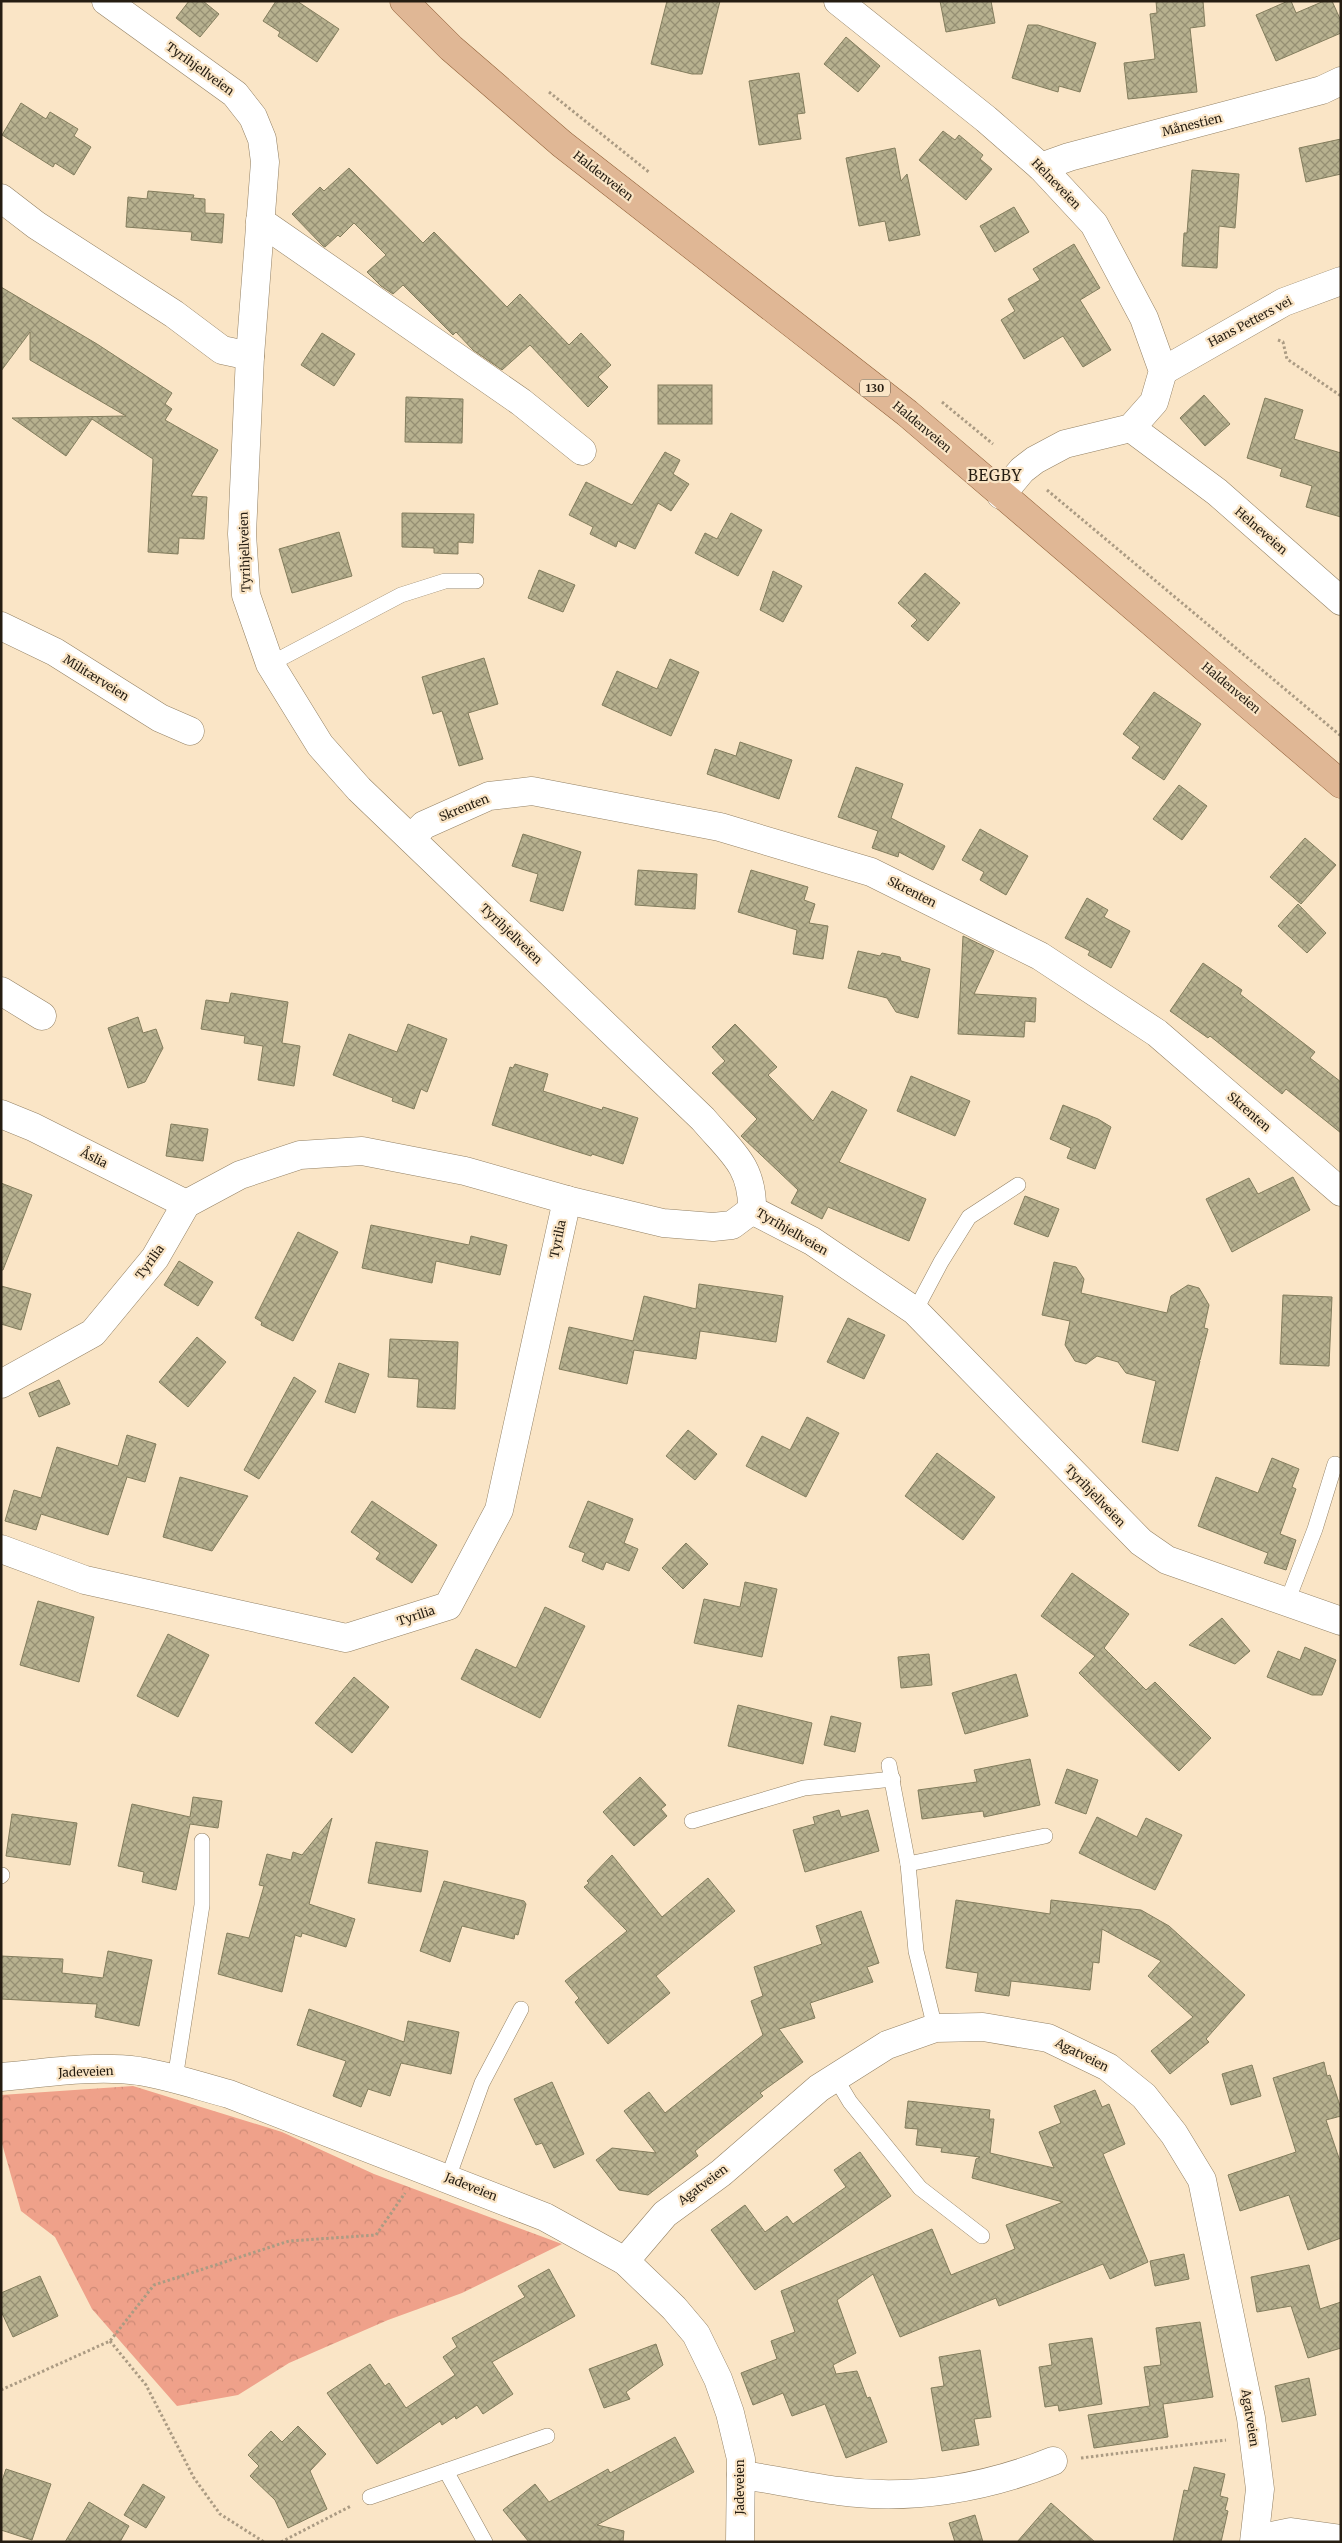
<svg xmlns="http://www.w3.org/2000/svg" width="1342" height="2543" font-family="Merriweather,serif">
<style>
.park{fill:url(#park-crowns)}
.building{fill:url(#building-cross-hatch);stroke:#837d5d}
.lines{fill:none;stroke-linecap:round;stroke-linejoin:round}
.service-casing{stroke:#938164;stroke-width:16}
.minor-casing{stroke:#938164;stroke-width:29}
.primary-casing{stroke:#92623a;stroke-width:29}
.path{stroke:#ab9b83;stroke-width:3;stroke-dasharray:2.5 2.5;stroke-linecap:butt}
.service{stroke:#fff;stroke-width:15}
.minor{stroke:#fff;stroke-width:28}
.primary{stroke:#e0b795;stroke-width:28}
.labels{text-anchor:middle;stroke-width:4.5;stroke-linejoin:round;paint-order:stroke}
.shield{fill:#fae5c6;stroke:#655948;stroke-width:1}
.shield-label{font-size:11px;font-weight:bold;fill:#251d12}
.street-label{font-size:12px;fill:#251d12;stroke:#fae5c6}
.quarter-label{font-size:15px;letter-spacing:1px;fill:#251d12;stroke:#fae5c6}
</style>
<defs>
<pattern id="park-crowns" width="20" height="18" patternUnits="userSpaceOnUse" patternTransform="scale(1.25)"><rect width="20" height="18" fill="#efa18a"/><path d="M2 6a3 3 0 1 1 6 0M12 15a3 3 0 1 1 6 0" fill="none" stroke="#cd8a76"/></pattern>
<pattern id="building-cross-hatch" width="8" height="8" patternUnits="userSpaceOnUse" patternTransform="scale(1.25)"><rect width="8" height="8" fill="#b7b18f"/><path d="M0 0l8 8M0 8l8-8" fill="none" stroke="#958f73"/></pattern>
</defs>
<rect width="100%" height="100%" fill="#fae5c6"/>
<!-- park -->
<path class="park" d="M133 2086 282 2132 374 2174 562 2244 462 2293 388 2320 289 2363 238 2395 177 2406 92 2309 55 2237 21 2211 1 2140V2095Z"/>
<!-- building -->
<g class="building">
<path d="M189 1H203L219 14 200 37 176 18Z"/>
<path d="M276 1H297L339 29 317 62 278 36 280 32 263 21Z"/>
<path d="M667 1H720L702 74H692L651 64Z"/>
<path d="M940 1H991L995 23 946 32Z"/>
<path d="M1156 1H1203L1205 26 1190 28 1197 92 1128 99 1124 63 1155 59 1150 14 1157 13Z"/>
<path d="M1288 1H1291L1296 13 1324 1H1332L1341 21V33L1276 61 1256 15Z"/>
<path d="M1028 25H1038L1096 43 1080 92 1059 86 1058 92 1012 78Z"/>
<path d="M846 37 880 66 858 92 824 64Z"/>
<path d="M799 73 805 113 797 114 801 139 759 145 749 81Z"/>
<path d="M21 103 46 119 50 112 78 129 74 136 91 147 74 175 55 163 53 167 2 135Z"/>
<path d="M943 131 955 140 959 135 983 155 980 159 992 169 966 200 919 160Z"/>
<path d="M1341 139V174L1306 182 1299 148Z"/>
<path d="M895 148 901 181 907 174 920 235 889 241 885 221 859 226 846 158Z"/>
<path d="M349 168 423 243 434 232 507 307 520 294 569 345 581 333 611 365 598 377 608 387 588 407 530 345 502 370 473 350 456 332 453 335 403 285 393 294 381 286 367 272 386 255 354 223 340 237 338 235 325 247 323 246 292 214 320 187 324 191Z"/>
<path d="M1192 170 1239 174 1235 228 1219 226 1217 268 1182 266 1184 233H1187Z"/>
<path d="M148 191 194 195 193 198 205 199V213L224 214 222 243 191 240 192 232 126 227 128 197 147 199Z"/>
<path d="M1014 207 1029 232 995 252 980 226Z"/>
<path d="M1074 244 1100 288 1080 300 1111 350 1083 367 1063 336 1024 359 1001 320 1015 311 1008 299 1040 280 1033 269Z"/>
<path d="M1 287 97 344 172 393 165 404 172 409 165 420 218 450 191 496 207 497 204 539 179 538 178 554 148 552 153 459 92 419 66 456 12 418 126 416 30 360V332L1 371Z"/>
<path d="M322 333 355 354 334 386 301 365Z"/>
<rect x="658" y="385" width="54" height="39"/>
<path d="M1204 395 1230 424 1205 446 1180 418Z"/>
<path d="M406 397 463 399 462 443 405 442Z"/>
<path d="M1265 398 1303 410 1294 439 1341 453V517L1306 507 1312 486 1280 476 1282 469 1247 458Z"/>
<path d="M665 452 680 460 673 474 689 484 671 511 658 503 635 549 618 541 616 547 590 534 593 527 569 515 586 482 632 505Z"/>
<path d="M402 513 474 514 473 543 458 542V554L434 553V548L402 547Z"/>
<path d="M731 513 762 530 738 576 695 553 705 533 717 539Z"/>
<path d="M339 532 352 576 292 593 279 549Z"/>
<path d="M539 570 575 585 563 612 528 598Z"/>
<path d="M773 571 802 586 783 622 760 610Z"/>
<path d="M925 573 960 603 928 641 911 626 917 620 898 603Z"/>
<path d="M484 658 498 704 468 713 483 759 459 766 442 711 433 714 422 677Z"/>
<path d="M670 659 699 672 671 736 602 705 617 671 657 689Z"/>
<path d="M1154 692 1201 724 1164 780 1132 758 1140 747 1123 734Z"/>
<path d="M740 742 792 760 779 799 707 774 715 749 736 756Z"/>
<path d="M856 767 903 784 891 818 945 846 933 870 899 852 898 857 872 848 878 831 838 817Z"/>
<path d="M1179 785 1207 806 1182 840 1153 819Z"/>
<path d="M980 829 1028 856 1006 895 980 880 984 872 962 860Z"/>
<path d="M523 834 581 852 563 911 530 901 538 874 512 866Z"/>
<path d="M1305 838 1336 865 1301 904 1270 877Z"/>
<path d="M638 870 697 874 695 909 635 905Z"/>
<path d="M751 870 808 887 804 900 815 904 809 923 828 926 823 959 793 954 797 930 738 912Z"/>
<path d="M1087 898 1108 910 1104 917 1130 931 1111 968 1088 955 1090 951 1065 938Z"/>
<path d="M1298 904 1326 933 1307 953 1278 926Z"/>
<path d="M963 936 994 951 974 994 1036 998 1035 1022 1025 1021 1024 1037 958 1034Z"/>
<path d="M858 951 880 956 882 953 900 957 901 961 930 969 918 1018 896 1012 887 998 848 988Z"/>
<path d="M1203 963 1242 990 1240 994 1315 1052 1310 1058 1341 1082V1133L1286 1089 1282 1094 1210 1036 1208 1038 1170 1011Z"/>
<path d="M231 993 288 1002 282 1043 300 1046 294 1086 258 1080 263 1046 244 1043 245 1036 201 1029 206 1000 229 1003Z"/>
<path d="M138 1017 143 1033 156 1029 163 1048 145 1082 128 1088 108 1028Z"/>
<path d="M408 1024 447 1039 427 1092 421 1089 414 1109 392 1101 393 1098 333 1075 349 1034 397 1052Z"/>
<path d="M735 1024 777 1067 768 1075 813 1121 832 1091 867 1110 839 1162 926 1199 909 1241 828 1207 822 1219 791 1203 798 1190 741 1136 757 1119 712 1073 725 1061 712 1047Z"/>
<path d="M515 1064 548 1074 543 1091 602 1110 603 1107 638 1118 623 1164 592 1154 591 1156 492 1125 510 1067 513 1068Z"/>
<path d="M911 1076 970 1101 955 1136 897 1111Z"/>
<path d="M1063 1105 1098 1119 1111 1127 1095 1169 1067 1158 1071 1148 1050 1139Z"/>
<path d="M171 1124 208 1129 203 1161 166 1156Z"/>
<path d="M1293 1177 1310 1210 1232 1252 1206 1199 1249 1178 1258 1194Z"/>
<path d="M1 1183 32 1195 3 1270H1Z"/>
<path d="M1025 1196 1059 1209 1048 1237 1014 1224Z"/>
<path d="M371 1225 469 1245 471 1236 507 1245 500 1275 436 1261 432 1283 362 1268Z"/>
<path d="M298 1232 338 1252 293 1341 261 1325 262 1322 255 1318Z"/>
<path d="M179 1261 213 1282 198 1306 164 1285Z"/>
<path d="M1054 1262 1076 1267 1084 1279 1081 1293 1167 1313 1171 1296 1188 1285 1199 1288 1209 1305 1204 1328 1208 1329 1200 1360H1198L1200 1361 1178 1451 1142 1442 1156 1381 1126 1373 1118 1362 1097 1356 1086 1364 1075 1361 1065 1345 1070 1321 1042 1315Z"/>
<path d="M699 1284 783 1296 776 1342 700 1331 696 1359 634 1350 627 1384 559 1369 569 1327 633 1341 644 1296 696 1309Z"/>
<path d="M1 1286 31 1294 21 1330 1 1324Z"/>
<path d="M1283 1295 1332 1297 1329 1366 1280 1364Z"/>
<path d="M848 1318 885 1335 864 1379 827 1362Z"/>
<path d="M197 1337 226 1362 188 1407 159 1382Z"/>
<path d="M390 1339 458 1342 455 1409 417 1407 419 1379 388 1377Z"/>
<path d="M339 1363 369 1374 355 1413 325 1402Z"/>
<path d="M294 1377 316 1391 259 1479 244 1470Z"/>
<path d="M59 1380 70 1404 39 1417 29 1393Z"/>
<path d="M807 1417 839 1433 806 1497 746 1466 762 1436 790 1450Z"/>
<path d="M688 1430 717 1454 695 1480 666 1456Z"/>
<path d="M127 1435 156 1444 145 1482 127 1477 108 1535 41 1514 36 1530 5 1521 14 1490 41 1498 57 1447 118 1466Z"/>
<path d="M937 1453 995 1497 963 1540 905 1496Z"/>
<path d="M1272 1458 1299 1469 1292 1487 1296 1489 1280 1534 1296 1540 1286 1570 1264 1563 1268 1553 1198 1526 1216 1477 1258 1493Z"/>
<path d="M180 1477 248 1496 212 1551 163 1537Z"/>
<path d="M372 1501 437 1545 412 1583 376 1559 380 1553 351 1532Z"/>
<path d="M588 1501 633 1519 624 1543 638 1549 629 1571 606 1562 603 1570 582 1561 585 1553 569 1547Z"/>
<path d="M686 1543 708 1564 683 1589 662 1568Z"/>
<path d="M1072 1573 1129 1614 1104 1648 1146 1690 1155 1682 1211 1738 1179 1771 1079 1673 1095 1656 1041 1616Z"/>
<path d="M745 1582 777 1589 762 1657 694 1643 704 1599 740 1607Z"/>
<path d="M38 1601 94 1617 79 1682 20 1665Z"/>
<path d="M545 1607 585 1626 540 1718 461 1679 476 1649 516 1668Z"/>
<path d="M1222 1618 1250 1651 1235 1664 1189 1645Z"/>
<path d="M168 1634 209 1655 178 1717 137 1696Z"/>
<path d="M1305 1647 1336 1660 1322 1695H1312L1267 1677 1278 1651 1300 1660Z"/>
<path d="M929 1654 932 1685 901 1688 898 1657Z"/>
<path d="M1016 1674 1028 1716 965 1734 952 1693Z"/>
<path d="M354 1677 389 1707 352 1753 315 1723Z"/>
<path d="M738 1705 812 1723 803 1764 728 1746Z"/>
<path d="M831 1716 861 1723 855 1752 824 1745Z"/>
<path d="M1030 1759 1040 1805 984 1817 983 1811 922 1819 918 1790 977 1782 974 1770Z"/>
<path d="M1067 1769 1098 1780 1086 1814 1055 1803Z"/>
<path d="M640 1777 666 1805 661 1809 667 1816 634 1846 603 1812Z"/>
<path d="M193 1797 222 1801 218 1828 190 1824 176 1890 142 1882 144 1872 118 1866 132 1804 190 1817Z"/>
<path d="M839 1810 841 1817 868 1810 879 1851 805 1872 793 1830 815 1824 813 1817Z"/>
<path d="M12 1814 77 1823 70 1865 6 1856Z"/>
<path d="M1097 1817 1137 1837 1146 1818 1182 1835 1155 1890 1079 1853Z"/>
<path d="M332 1818 309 1904 355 1919 346 1947 302 1933 301 1937 295 1935 282 1992 218 1974 227 1933 249 1938 264 1886 259 1885 267 1854 291 1860 293 1852 302 1855Z"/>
<path d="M376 1842 428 1851 421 1892 368 1883Z"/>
<path d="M612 1855 662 1917 708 1878 735 1911 656 1976 670 1993 608 2044 575 2002 579 1998 565 1981 627 1931 584 1887 589 1883 587 1881Z"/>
<path d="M444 1881 524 1901 526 1904 518 1935 515 1934 514 1939 462 1926 450 1962 420 1951Z"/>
<path d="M956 1900 1050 1914 1051 1900 1141 1910 1169 1926 1245 1995 1206 2039 1209 2042 1170 2074 1151 2051 1193 2017 1148 1976 1161 1961 1102 1929 1099 1963 1093 1962 1090 1990 1011 1981 1009 1996 975 1991 978 1973 946 1968Z"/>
<path d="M861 1911 879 1963 867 1967 873 1982 810 2003 815 2018 779 2029 803 2062 760 2093 763 2096 695 2151 698 2156 648 2195 619 2190 596 2160 612 2148 656 2153 624 2111 649 2092 665 2113 763 2035 751 2001 763 1996 754 1967 822 1944 816 1926Z"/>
<path d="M108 1951 152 1960 139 2026 95 2017 97 2004 1 1999V1956L63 1959 62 1973 103 1978Z"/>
<path d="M309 2009 404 2042 408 2021 459 2032 451 2074 401 2063 390 2096 368 2089 361 2107 333 2096 346 2061 297 2045Z"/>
<path d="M1324 2062 1327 2076 1330 2075 1341 2109V2116L1326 2120 1341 2164V2238L1308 2250 1289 2195 1240 2211 1228 2175 1296 2152 1273 2078Z"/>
<path d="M1252 2065 1261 2096 1231 2105 1222 2074Z"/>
<path d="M552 2082 584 2154 554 2168 542 2143 536 2145 514 2099Z"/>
<path d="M1095 2090 1102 2107 1109 2104 1125 2144 1103 2154 1148 2262 1110 2279 1103 2264 999 2306 996 2298 900 2337 873 2274 837 2300 856 2353 833 2365 836 2374 857 2371 867 2398 870 2397 887 2442 846 2458 825 2404 792 2416 783 2393 753 2405 741 2373 777 2359 771 2341 795 2332 781 2291 932 2229 951 2275 1015 2249 1006 2225 1063 2202 972 2178 976 2159 980 2157 941 2152 942 2148 916 2145 918 2129 905 2128 908 2101 990 2110 989 2119H994L990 2153 1054 2168 1039 2132 1061 2123 1054 2106Z"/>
<path d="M860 2152 891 2196 755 2290 711 2230 745 2205 765 2232 787 2216 793 2224 846 2187 834 2170Z"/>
<path d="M1184 2254 1189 2279 1155 2286 1150 2261Z"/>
<path d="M1309 2265 1320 2309 1341 2302V2348L1308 2358 1291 2306 1257 2312 1251 2277Z"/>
<path d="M549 2269 575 2316 492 2362 513 2394 483 2414 477 2405 456 2419 455 2416 442 2425 440 2421 377 2464 327 2393 370 2364 385 2386 389 2383 406 2408 455 2375 443 2357 457 2347 452 2338 525 2297 518 2286Z"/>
<path d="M40 2276 58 2316 13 2337 1 2311V2293Z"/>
<path d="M1200 2322 1213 2397 1163 2404 1168 2437 1094 2448 1088 2415 1150 2406 1144 2367 1161 2365 1156 2328Z"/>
<path d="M1092 2338 1102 2404 1059 2411 1058 2405 1045 2407 1039 2367 1052 2365 1049 2344Z"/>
<path d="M656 2344 663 2365 626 2392 630 2399 604 2408 589 2369Z"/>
<path d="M980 2350 991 2417 974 2419 979 2445 942 2451 931 2388 944 2386 939 2357Z"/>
<path d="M1309 2378 1316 2415 1282 2422 1275 2386Z"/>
<path d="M298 2426 326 2454 310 2471 327 2509 288 2528 275 2500 250 2476 259 2466 248 2455 271 2431 282 2442Z"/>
<path d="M675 2437 694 2472 597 2525 624 2531 623 2542H529L503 2510 535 2484 549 2502 608 2469 610 2473Z"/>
<path d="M1194 2467 1225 2474 1220 2496 1228 2498 1225 2510 1228 2511 1221 2542H1173L1184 2490 1188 2491Z"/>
<path d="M6 2469 51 2484 32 2540 1 2530V2484Z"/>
<path d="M143 2484 165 2497 146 2528 124 2515Z"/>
<path d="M89 2502 129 2526 120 2542H65Z"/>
<path d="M1051 2503 1095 2542H1017Z"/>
<path d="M975 2515 983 2542H955L949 2523Z"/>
</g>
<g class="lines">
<defs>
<g id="service">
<path d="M270 664 401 595 445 581H476"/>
<path d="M915 1311 941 1262 969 1217 1018 1185"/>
<path d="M1287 1602 1315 1529 1335 1464"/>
<path d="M889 1765 908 1864 916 1951 935 2028"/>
<path d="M692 1821 804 1788 893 1779"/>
<path d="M908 1864 1045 1836"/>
<path d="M1 1876 2 1875"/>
<path d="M835 2077 850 2102 920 2188 982 2236"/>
<path d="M175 2079 202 1905V1841"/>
<path d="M448 2178 482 2083 521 2009"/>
<path d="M446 2471 485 2542"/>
<path d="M370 2497 547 2436"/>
</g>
<g id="minor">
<path d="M106 1 235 94 253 117 262 139 265 162 250 356 242 534 246 595 270 664 320 745 359 789 703 1119C730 1151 753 1165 752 1210"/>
<path d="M838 1 986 119 1041 167 1094 224 1144 318 1163 371 1154 402 1131 428 1065 444 1035 460 1022 470 1001 495"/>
<path d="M1041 167 1069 157 1322 90 1341 81"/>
<path d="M1 198 36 225 174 314 222 350 250 356"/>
<path d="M260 221 521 402 582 451"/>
<path d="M1163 371 1284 302 1341 281"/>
<path d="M1131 428 1217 492 1341 601"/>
<path d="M1 626 55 652 160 718 190 731"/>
<path d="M411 838 424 825 489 796 532 791 720 827 871 872 1040 956 1157 1033 1341 1192"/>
<path d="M1 991 42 1016"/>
<path d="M1 1114 33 1127 186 1204"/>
<path d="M752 1210 812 1241 915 1311 1141 1542 1167 1560 1341 1621"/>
<path d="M1 1384 93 1333 155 1258 186 1204 240 1175 300 1155 362 1151 465 1171 567 1200 663 1223 713 1227 732 1225 752 1210"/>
<path d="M1 1549 85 1580 346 1638 448 1606 499 1510 567 1200"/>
<path d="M1 2077C46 2073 94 2065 139 2071 170 2076 199 2086 229 2094L545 2217 625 2261 674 2308 696 2334 718 2379 730 2413 741 2459 740 2542"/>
<path d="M625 2261 665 2214 721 2173 819 2088 887 2045 935 2028 983 2027 1048 2038 1108 2067 1144 2096 1174 2134 1202 2180 1251 2418 1260 2489 1254 2542"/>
<path d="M741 2475C774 2479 807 2487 839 2491 911 2501 986 2488 1053 2461"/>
<path d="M1256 2539 1291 2532 1341 2539"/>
</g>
<path id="primary" d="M404 1 451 48 562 144 907 413 1341 784"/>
</defs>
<!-- service casing -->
<use href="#service" class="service-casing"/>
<!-- minor casing -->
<use href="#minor" class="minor-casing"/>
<!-- primary casing -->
<use href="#primary" class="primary-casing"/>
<!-- path -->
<g class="path">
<path d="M549 92 650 173"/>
<path d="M1278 340 1283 342 1287 359 1341 396"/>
<path d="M942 402 993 444"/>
<path d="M1047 490 1341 736"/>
<path d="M110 2341 146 2385 194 2478 220 2514 264 2542"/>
<path d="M1 2390 110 2341 154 2285 289 2241 376 2235 405 2193"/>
<path d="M1081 2458 1226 2440"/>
<path d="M281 2542 351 2506"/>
</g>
<!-- service -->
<use href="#service" class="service"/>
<!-- minor -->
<use href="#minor" class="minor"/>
<!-- primary -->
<use href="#primary" class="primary"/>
</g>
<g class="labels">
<!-- shield labels -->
<rect class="shield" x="860" y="379.5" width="30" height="17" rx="4"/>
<g class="shield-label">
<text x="875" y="392">130</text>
</g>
<!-- street labels -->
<g class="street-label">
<text transform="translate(200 69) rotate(36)" y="4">Tyrihjellveien</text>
<text transform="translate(1192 125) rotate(-14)" y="4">Månestien</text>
<text transform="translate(603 176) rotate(38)" y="4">Haldenveien</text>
<text transform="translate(1056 184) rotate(46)" y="4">Helneveien</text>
<text transform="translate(1250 322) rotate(-28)" y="4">Hans Petters vei</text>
<text transform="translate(922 427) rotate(40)" y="4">Haldenveien</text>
<text transform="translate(1261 531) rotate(41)" y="4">Helneveien</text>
<text transform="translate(245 552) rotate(-92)" y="4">Tyrihjellveien</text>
<text transform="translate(96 678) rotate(32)" y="4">Militærveien</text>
<text transform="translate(1231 688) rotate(40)" y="4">Haldenveien</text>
<text transform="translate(464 808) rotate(-22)" y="4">Skrenten</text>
<text transform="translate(912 892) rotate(27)" y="4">Skrenten</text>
<text transform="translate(511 934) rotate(44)" y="4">Tyrihjellveien</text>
<text transform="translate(1249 1112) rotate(41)" y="4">Skrenten</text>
<text transform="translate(94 1158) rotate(27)" y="4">Åslia</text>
<text transform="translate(792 1232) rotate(30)" y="4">Tyrihjellveien</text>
<text transform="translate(558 1239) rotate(-78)" y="4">Tyrilia</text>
<text transform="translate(150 1262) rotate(-54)" y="4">Tyrilia</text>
<text transform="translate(1095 1496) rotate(46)" y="4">Tyrihjellveien</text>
<text transform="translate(416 1616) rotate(-18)" y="4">Tyrilia</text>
<text transform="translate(1082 2055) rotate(27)" y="4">Agatveien</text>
<text transform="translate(86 2072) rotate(-2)" y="4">Jadeveien</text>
<text transform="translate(703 2185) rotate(-37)" y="4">Agatveien</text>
<text transform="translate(471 2187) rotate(22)" y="4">Jadeveien</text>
<text transform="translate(1250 2418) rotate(81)" y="4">Agatveien</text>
<text transform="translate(740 2487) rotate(-90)" y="4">Jadeveien</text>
</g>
<!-- quarter labels -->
<g class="quarter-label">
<text x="995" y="481">BEGBY</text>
</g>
</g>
<!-- border -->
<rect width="1342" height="2543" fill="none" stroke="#251d12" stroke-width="5"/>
</svg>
